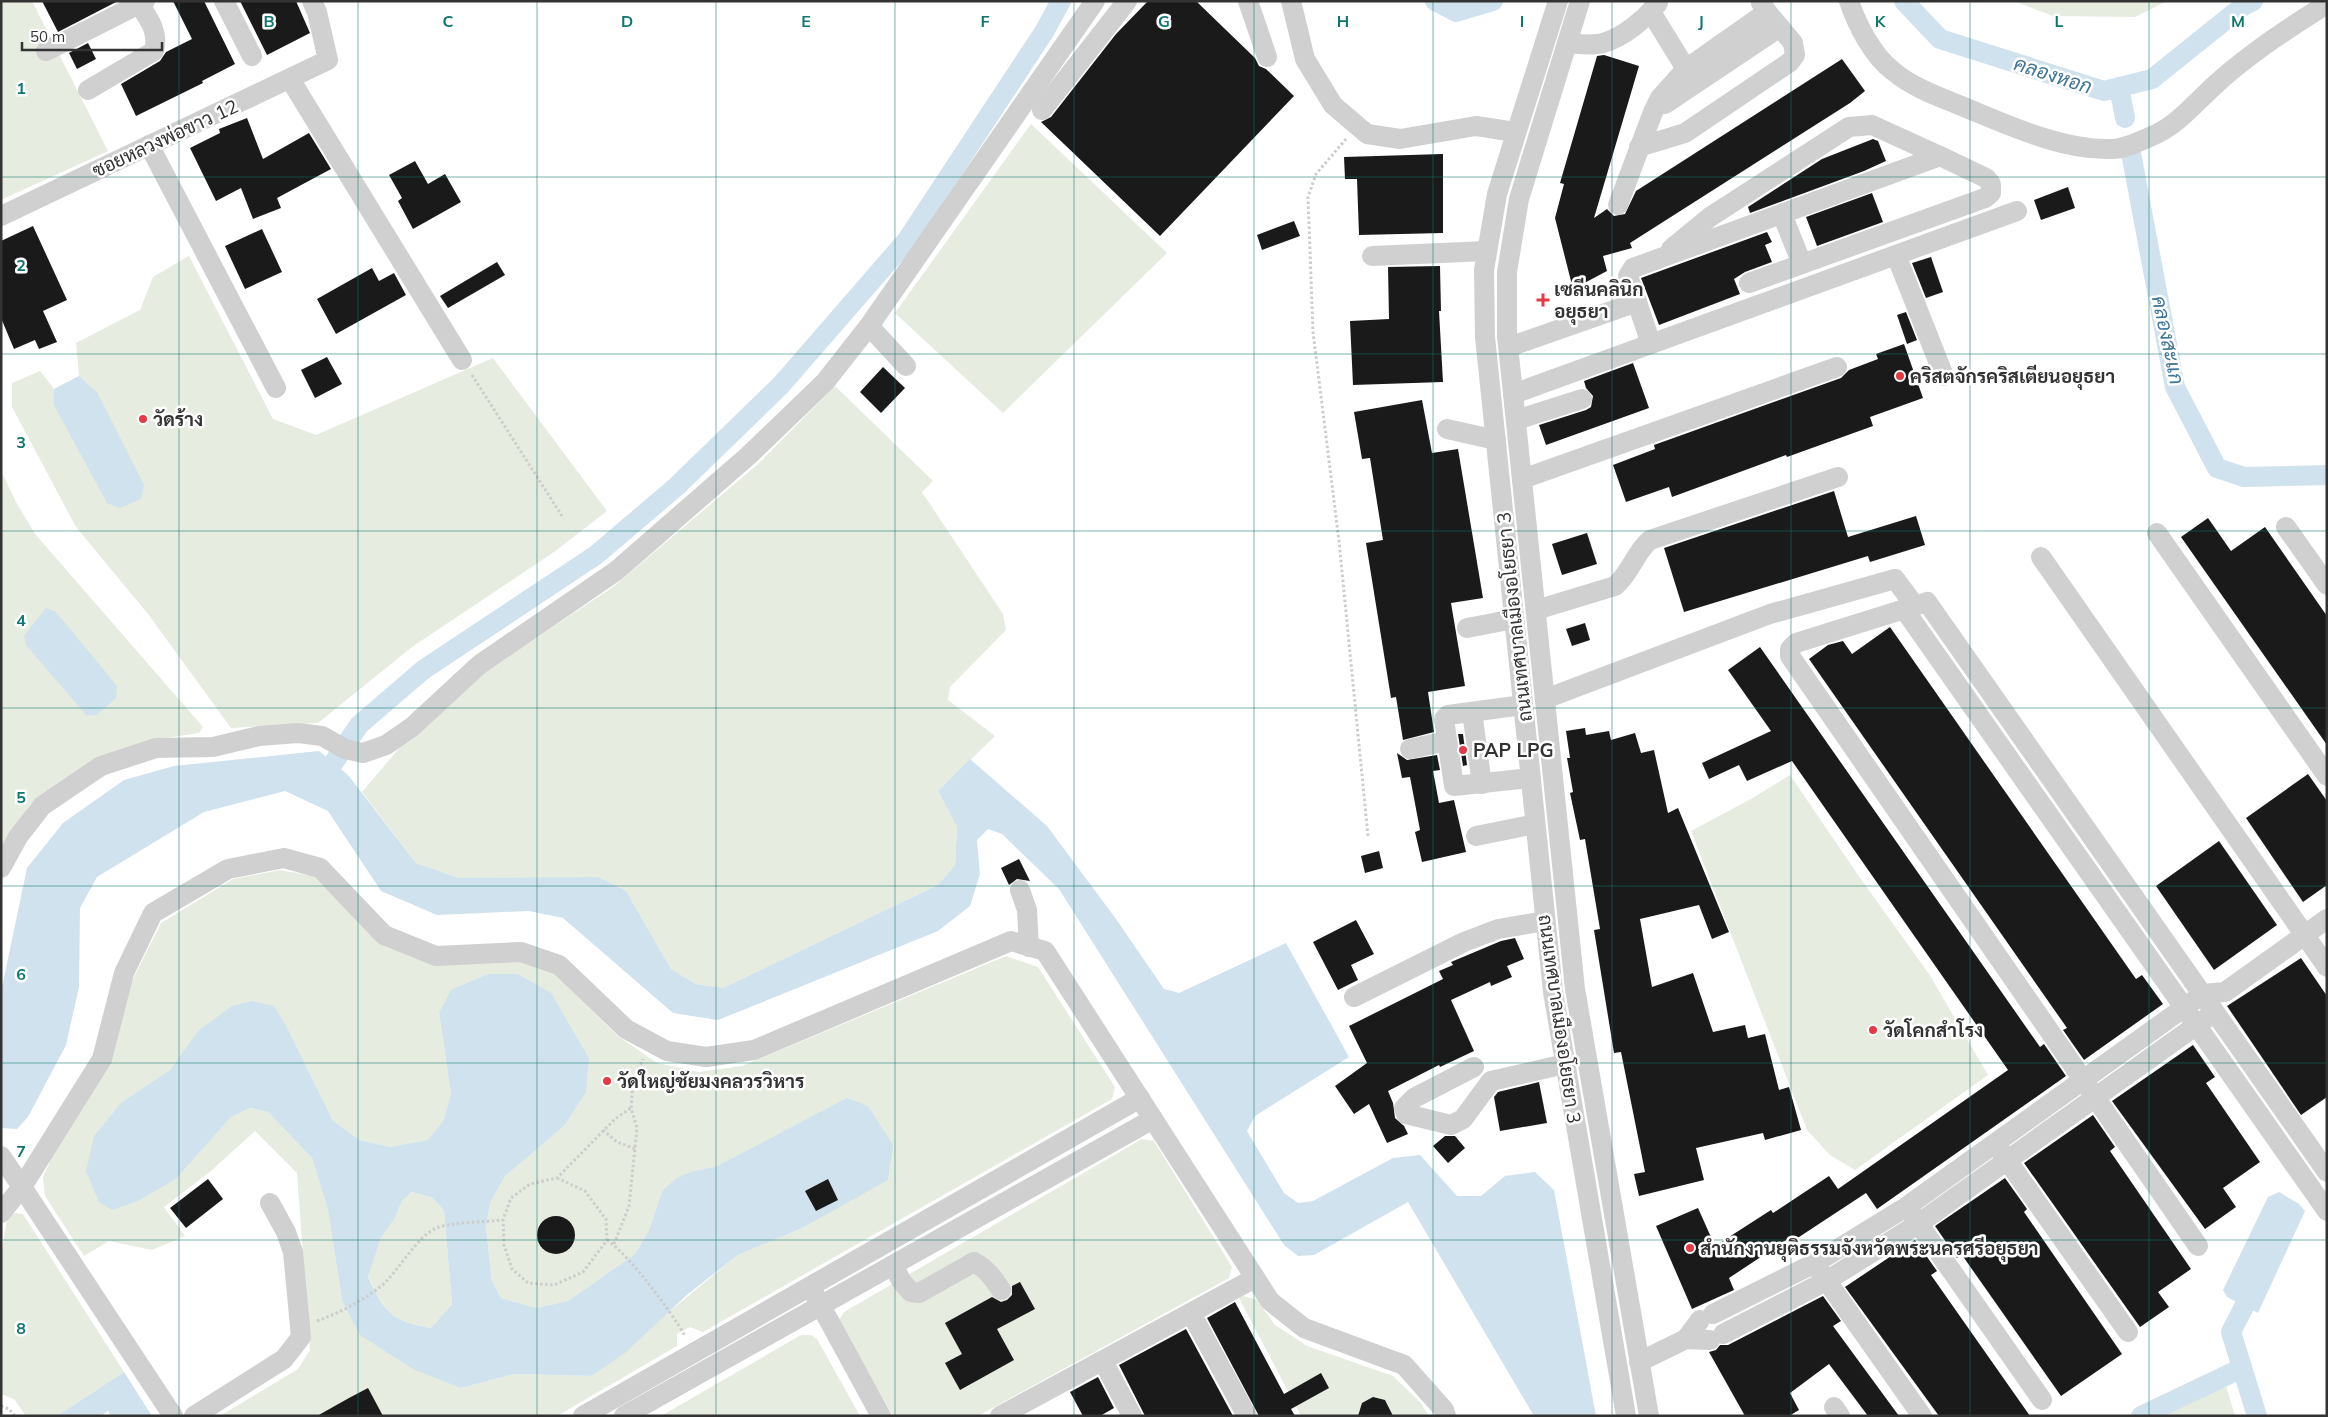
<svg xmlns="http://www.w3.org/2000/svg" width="2328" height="1417" font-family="Mulish,Sarabun,sans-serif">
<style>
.green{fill:#e6ecdf;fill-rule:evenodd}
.water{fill:#cfe2ee;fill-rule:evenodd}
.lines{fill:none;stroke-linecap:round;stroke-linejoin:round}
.canal{stroke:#cfe2ee;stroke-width:20}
.building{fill:#1a1a1a}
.path{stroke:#cdcdcd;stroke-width:3;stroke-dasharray:2.5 2.5;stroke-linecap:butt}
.minor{stroke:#d0d0d0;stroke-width:20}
.grid{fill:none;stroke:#0f766e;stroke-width:1;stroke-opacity:0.55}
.poi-dot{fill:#e63946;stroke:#fff;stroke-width:2}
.labels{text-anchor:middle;stroke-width:5;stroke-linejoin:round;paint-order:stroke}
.street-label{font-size:19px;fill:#333;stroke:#fff}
.poi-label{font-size:19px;font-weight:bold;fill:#333;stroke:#fff;text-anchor:start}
.water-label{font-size:20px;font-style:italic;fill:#3f7597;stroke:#fff}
.grid-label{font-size:16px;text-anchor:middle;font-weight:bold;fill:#0f766e;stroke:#fff;stroke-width:5;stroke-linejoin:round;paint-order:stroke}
</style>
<rect width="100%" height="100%" fill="#fff"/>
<!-- green -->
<g class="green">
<path d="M1 1H32L108 151 1 200Z"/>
<path d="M2014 1H2167L2135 17 2053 16Z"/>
<path d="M1031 124 1167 253 1003 413 895 313Z"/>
<path d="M189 256 273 419 316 435 493 358 607 511 554 552 412 647 318 723 231 728 148 614 76 527 12 407V383L40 371 54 389V405L97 392 79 376 76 343 140 310 153 277Z"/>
<path d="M835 386 933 481 922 492 1003 614 1006 630 950 687 948 700 995 736 938 791 957 827 955 865 938 885 723 988 696 984 671 969 626 891 598 878H459L416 863 362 792 408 738 485 672 613 587 758 464Z"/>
<path d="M1 471 16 502 35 534 203 727 199 733 146 741 66 780 30 804 1 848Z"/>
<path d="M1790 775 1858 875 1929 974 1988 1075 1855 1170 1830 1155 1807 1130 1691 831 1751 799Z"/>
<path d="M280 870 313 876 379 941 519 959 553 973 618 1036 657 1063 699 1072 742 1066 1006 956 1038 967 1115 1087 1112 1099 703 1332 690 1327 677 1334V1346L557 1416H220L298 1369 310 1350 297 1173 255 1131 211 1171 164 1207 185 1236 152 1250 109 1241 84 1256 45 1196 43 1177 130 985 161 923 233 879ZM488 974H518L550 993 589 1058 564 1126 505 1176 490 1203 486 1228 492 1281 501 1298 536 1308 568 1301 635 1254 649 1230 662 1191 693 1171 715 1167 847 1099 868 1106 800 1229 738 1255 591 1376 514 1374 461 1388 342 1300 328 1210 312 1158 268 1112 250 1108 230 1118 177 1178 122 1103 171 1069 273 1006 289 1031 333 1121 360 1140 390 1147 429 1140 443 1121 451 1094 439 1014Z"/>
<path d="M1142 1139 1154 1141 1232 1267 1229 1278 978 1416H893L839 1320 844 1312Z"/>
<path d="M412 1192 433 1198 444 1211 452 1304 431 1328C390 1321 385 1312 368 1276L381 1238 395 1218 402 1201Z"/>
<path d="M15 1213 23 1214 124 1372 57 1416H26L14 1399 1 1394V1257L7 1219Z"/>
<path d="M1243 1296 1257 1300 1275 1325 1307 1346 1393 1376 1420 1402 1429 1416H1301L1239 1298Z"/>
<path d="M801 1335H811L817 1339 860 1416H661Z"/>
<path d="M2225 1382 2235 1416H2160Z"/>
</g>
<!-- water -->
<g class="water">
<path d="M79 376 97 392 144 485 141 499 120 508 107 503 54 405V389Z"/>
<path d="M46 608 56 612 117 686 116 698 97 715H86L26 645 24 636Z"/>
<path d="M319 751 348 775 416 863 459 878 598 877 626 891 671 969 696 984 723 988 938 885 955 865 957 827 938 791 970 759 1047 826 1116 919 1164 989 1179 993 1286 943 1349 1057 1255 1116 1247 1131 1284 1193 1298 1203 1313 1201 1393 1158 1420 1155 1457 1196H1481L1505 1176 1535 1172 1554 1190 1596 1416H1534L1408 1202 1314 1255 1298 1256 1284 1245 1059 889 1002 834 988 829 977 840 980 874 970 906 938 931 718 1020 673 1013 563 918 529 911 437 915 381 891 328 811 285 791 204 812 97 877 80 908 79 987 66 1045 28 1117 17 1129 1 1128V992L27 868 63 823 124 780 174 766Z"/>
<path d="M488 974H518L551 993 589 1058 586 1092 564 1126 505 1176 490 1203 486 1228 492 1281 501 1298 536 1308 568 1301 635 1254 649 1230 662 1191 677 1178 693 1171 715 1167 847 1098 868 1106 893 1145 888 1180 800 1229 738 1255 688 1294 625 1353 591 1376 514 1374 461 1388 413 1369 360 1335 342 1300 328 1210 312 1158 268 1112 250 1108 230 1118 177 1178 138 1201 112 1210 99 1202 86 1171 94 1136 121 1103 171 1069 198 1031 232 1006 252 1001 274 1006 289 1031 333 1121 360 1140 390 1147 428 1140 443 1121 451 1094 439 1013 451 990ZM412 1192 433 1198 444 1211 452 1304 431 1328C390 1321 385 1312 368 1277L381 1238 395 1218 402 1201Z"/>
<path d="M2279 1192 2299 1204 2305 1211 2258 1313 2227 1297 2223 1290 2268 1197Z"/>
<path d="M124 1372 152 1416H111L108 1411 101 1416H57Z"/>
</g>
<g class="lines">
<!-- canal -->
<g class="canal">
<path d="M1435 1 1456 12 1493 1"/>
<path d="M1904 1 1940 39 2104 91 2152 79 2243 6 2253 1"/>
<path d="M2119 87 2125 118"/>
<path d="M2131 153 2175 387 2217 468 2244 477 2327 475"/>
<path d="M322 780 359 725 423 670 596 555 677 486 781 385 907 240 1044 32 1061 1"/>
<path d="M2256 1283 2231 1332 2257 1416"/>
<path d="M2141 1416 2242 1368"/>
</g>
</g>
<!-- building -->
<g class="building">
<path d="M42 1H118L58 32Z"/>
<path d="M173 1H204L235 64 202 81 203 83 136 116 121 84 160 61 166 52 192 39Z"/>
<path d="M240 1H296L310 33 267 55Z"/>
<path d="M1148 1H1196L1255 58 1259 66 1266 69 1294 96 1160 236 1041 122 1051 117 1116 34Z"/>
<path d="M88 43 96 59 77 69 69 53Z"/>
<path d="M1604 55 1639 66 1594 218 1607 209 1614 216 1625 214 1636 191 1842 59 1865 91 1850 103 1630 243 1632 248 1603 256 1607 271 1573 289 1555 218 1564 184 1560 183 1597 56Z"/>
<path d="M247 118 263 159 309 133 331 169 277 198 281 208 253 219 241 188 216 201 190 148 220 133 219 129Z"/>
<path d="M1873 139 1878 141 1886 161 1864 171 1750 213 1748 207 1822 159Z"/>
<path d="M1443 154V233L1359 235 1357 179H1345L1344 157Z"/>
<path d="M415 161 428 184 445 174 461 202 413 229 398 201 402 198 389 175Z"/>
<path d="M2068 187 2075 208 2041 220 2034 200Z"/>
<path d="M1872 193 1883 222 1817 246 1806 217Z"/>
<path d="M1294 221 1300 236 1262 250 1257 235Z"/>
<path d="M33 226 67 300 43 311 57 342 39 349 35 340 14 349 1 318V241Z"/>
<path d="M262 229 282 272 245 289 225 246Z"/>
<path d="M1767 232 1772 242 1765 245 1772 262 1745 272 1734 279 1740 294 1659 325 1641 278Z"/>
<path d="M1931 257 1943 292 1926 298 1912 263Z"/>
<path d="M497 262 505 275 448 308 440 296Z"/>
<path d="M1440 266 1441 311H1439L1443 382 1353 385 1350 321 1389 319 1388 267Z"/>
<path d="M372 268 379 281 394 273 406 295 336 334 317 299Z"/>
<path d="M1906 312 1917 340 1907 344 1897 315Z"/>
<path d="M1904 344 1923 398 1870 417 1873 426 1787 457 1786 455 1672 497 1669 487 1626 502 1613 465 1655 449 1654 445 1841 378 1849 370 1878 359 1876 354Z"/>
<path d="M327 357 342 384 315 398 301 370Z"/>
<path d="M1633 363 1649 408 1546 445 1539 425 1586 410 1591 407 1593 396 1586 388 1584 381Z"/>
<path d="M883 367 905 388 881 413 860 392Z"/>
<path d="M1422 400 1432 453 1458 449 1483 598 1451 603 1465 686 1428 692 1434 732 1403 740 1396 697 1391 698 1366 543 1383 540 1370 458 1362 459 1354 412Z"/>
<path d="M1834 491 1848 537 1916 516 1925 545 1870 562 1868 556 1684 612 1664 548Z"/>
<path d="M2208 518 2231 551 2265 527 2327 616V745L2181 537Z"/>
<path d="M1587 533 1597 564 1562 575 1552 544Z"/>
<path d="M1585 623 1590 640 1572 646 1566 629Z"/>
<path d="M1890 627 2136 979 2142 975 2163 1004 2084 1060 2063 1030 2067 1028 1809 659 1828 645 1843 641 1852 654Z"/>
<path d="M1760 647 2040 1047 2044 1044 2066 1076 1877 1209 1866 1193 1793 1241 1791 1237 1729 1278 1734 1290 1692 1309 1656 1226 1698 1208 1715 1246 1771 1210 1773 1213 1829 1176 1838 1189 2008 1070 1792 761 1747 781 1739 765 1709 779 1702 763 1771 731 1728 670Z"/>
<path d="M1585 728 1586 735 1609 731 1611 740 1635 733 1641 753 1654 750 1668 813 1678 808 1729 932 1712 939 1699 905 1640 919 1652 987 1693 973 1713 1032 1745 1025 1748 1038 1765 1034 1779 1090 1789 1087 1801 1130 1765 1140 1763 1133 1696 1148 1704 1180 1639 1196 1634 1174 1645 1172 1621 1052 1614 1053 1594 930 1600 929 1585 839 1580 840 1570 793 1573 792 1567 758H1570L1566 731Z"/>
<path d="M1458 734H1463L1467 765 1463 766Z"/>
<path d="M1397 753 1407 760 1437 755 1440 770 1433 771 1439 803 1454 800 1466 852 1422 862 1415 832 1420 830 1410 777 1402 778Z"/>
<path d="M2308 774 2327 801V885L2303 902 2246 818Z"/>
<path d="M2219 841 2277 925 2214 970 2156 886Z"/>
<path d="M1379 851 1383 868 1365 873 1361 856Z"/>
<path d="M1019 859 1030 881 1017 879 1009 885 1001 868Z"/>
<path d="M1356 920 1374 954 1351 965 1358 980 1338 990 1313 942Z"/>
<path d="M1515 938 1524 959 1507 966 1512 977 1491 986 1490 982 1451 1000 1474 1051 1440 1067 1439 1065 1388 1091 1393 1103 1395 1118 1404 1126 1408 1134 1387 1143 1369 1104 1354 1114 1335 1086 1367 1063 1349 1026 1443 979 1439 971 1453 965 1451 962 1501 941Z"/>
<path d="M2301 958 2327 996V1097L2301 1115 2227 1006Z"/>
<path d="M2193 1045 2215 1077 2206 1083 2260 1162 2223 1188 2236 1207 2205 1229 2112 1101Z"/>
<path d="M1539 1082 1547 1123 1500 1131 1494 1097 1498 1092Z"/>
<path d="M2093 1115 2115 1147 2110 1151 2191 1269 2158 1292 2169 1307 2140 1327 2024 1163Z"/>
<path d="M1445 1136H1455L1465 1148 1448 1163 1433 1146Z"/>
<path d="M2005 1178 2027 1209 2024 1212 2122 1354 2061 1396 1962 1255 1957 1258 1935 1226Z"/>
<path d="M208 1179 223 1199 186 1228 170 1208Z"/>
<path d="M828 1179 838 1200 816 1211 805 1191Z"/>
<circle cx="556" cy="1235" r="19"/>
<path d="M1915 1240 1937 1271 1931 1275 2030 1416H1939L1845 1287Z"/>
<path d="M1020 1282 1035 1309 997 1329 1014 1360 960 1390 945 1363 962 1354 945 1323 992 1297 1001 1302 1007 1300 1012 1295V1286Z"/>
<path d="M1823 1296 1841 1321 1833 1326 1899 1416H1868L1829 1364 1790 1393 1799 1410 1789 1416H1745L1709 1352 1716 1350 1720 1345H1728Z"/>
<path d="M1235 1302 1284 1394 1321 1373 1329 1388 1291 1409 1295 1416H1259L1207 1318Z"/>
<path d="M1186 1329 1233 1416H1145L1143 1412 1119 1365Z"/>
<path d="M1098 1377 1114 1408 1100 1416H1083L1070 1392Z"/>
<path d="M368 1388 383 1416H317L349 1398Z"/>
<path d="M1373 1397 1385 1400 1393 1416H1358L1362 1403Z"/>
</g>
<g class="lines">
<!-- path -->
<g class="path">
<path d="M1346 139 1316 174 1308 197 1313 332 1339 541 1368 836"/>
<path d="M472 375 562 516"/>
<path d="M603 1130 617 1142 636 1149"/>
<path d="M557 1178 585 1191 606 1219 607 1240 583 1272 554 1285 528 1283 512 1269 504 1245 503 1220 511 1198 530 1184 557 1178 615 1119 631 1108"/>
<path d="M607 1240C630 1256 671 1311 685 1336"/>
<path d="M614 1244 629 1206 637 1128 631 1108 633 1083 643 1059"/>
<path d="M317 1321C339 1313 361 1302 380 1287 400 1271 417 1234 439 1227 455 1222 485 1222 503 1220"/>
<path d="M1 1406 9 1409 15 1416"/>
</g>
<!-- minor -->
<g class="minor">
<path d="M224 1 252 56"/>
<path d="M1248 1 1267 57"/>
<path d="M1291 1 1305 59 1333 105 1367 134 1400 139 1476 126 1515 132"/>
<path d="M1558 1 1497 194 1484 270 1485 337 1553 992 1626 1416"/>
<path d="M1580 1 1519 199 1507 272V336L1575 989 1649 1416"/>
<path d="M1849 1C1857 25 1873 56 1893 71 1913 88 1940 97 1964 107 2008 125 2063 151 2112 149 2124 149 2141 141 2152 136 2178 125 2196 102 2216 84 2250 53 2288 28 2327 4"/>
<path d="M1651 12 1686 69 1767 12 1761 3"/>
<path d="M1567 43C1579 44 1592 46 1603 43 1624 37 1645 19 1658 3"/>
<path d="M46 51 145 1"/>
<path d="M290 79 462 360"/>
<path d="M88 90 154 51C159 32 149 19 139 4"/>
<path d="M1665 104 1780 27"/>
<path d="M1042 110 1127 1"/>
<path d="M149 145 276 388"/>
<path d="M1639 147 1685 133 1790 62 1795 55 1793 43 1767 12"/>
<path d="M1618 205 1653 112 1660 98 1686 69"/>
<path d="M1782 214 1802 264"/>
<path d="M1 216 328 60 317 12 312 1"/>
<path d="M1671 249 1710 217 1849 127 1872 125 1940 156"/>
<path d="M1896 255 1944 376"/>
<path d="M1372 256 1487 251"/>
<path d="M1637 302 1651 344"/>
<path d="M869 326 906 366"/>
<path d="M1509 347 1637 302 1628 276 1633 268 1940 156 1986 178 1991 184V193L1985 198 1749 283"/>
<path d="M1513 394 2017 211"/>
<path d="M1516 420 1582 399"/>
<path d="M1447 429 1496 440"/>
<path d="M1522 479 1837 367"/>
<path d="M2286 527 2327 585"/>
<path d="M2157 533 2327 776"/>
<path d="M2041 557 2327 967"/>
<path d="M1904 609 2327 1211"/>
<path d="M1536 610 1615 586C1631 573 1635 552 1650 540L1838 477"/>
<path d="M1467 628 1514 619"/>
<path d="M1545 699 1770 614 1895 579 1915 606"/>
<path d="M1523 705 1448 715 1444 719 1454 786 1531 778"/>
<path d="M1472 712 1482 784"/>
<path d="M1410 749 1447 741"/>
<path d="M1476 836 1535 824"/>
<path d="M1 868 18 837 42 806 101 766 156 748 213 747 259 736 298 733 322 736 345 749 363 753 386 745 412 727 479 665 616 571 748 456 825 382 869 326 1095 1"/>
<path d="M1020 890 1027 910 1029 947"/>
<path d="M1354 997 1464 942 1498 929 1545 921"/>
<path d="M1474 1067 1414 1098 1404 1108 1406 1114 1451 1125 1463 1119 1491 1081 1565 1064"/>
<path d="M2000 1150 2128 1332"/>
<path d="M1 1156 22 1187 1 1213"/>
<path d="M1911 1213 2042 1400"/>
<path d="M2198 1246 1790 656V649L1796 643 1927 602 2327 1172"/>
<path d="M893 1265 902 1282 911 1292 919 1293 974 1262C987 1269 993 1278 1001 1290"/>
<path d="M1819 1270 1922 1416"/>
<path d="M815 1295 881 1416"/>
<path d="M1191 1313 1247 1416"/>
<path d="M1713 1314 1815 1263 1906 1207 2203 994 2225 992 2327 919"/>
<path d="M1723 1334 1826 1281 1918 1224 2208 1017"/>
<path d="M1686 1339 1700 1320"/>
<path d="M1103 1361 1132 1416"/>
<path d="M1639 1362 1686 1339 1710 1340"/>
<path d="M1834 1407 1840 1416"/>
<path d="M173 1416 22 1187 102 1059 124 973 153 913 228 869 284 858 320 868 384 935 436 956 521 952 559 965 626 1029 667 1051 706 1057 754 1050 1011 941 1045 951 1270 1301 1304 1328 1404 1365 1444 1410 1446 1416"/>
<path d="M194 1416 284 1359 301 1337 293 1252 286 1232 270 1203"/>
<path d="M583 1416 1140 1098"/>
<path d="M624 1416 1153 1119"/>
<path d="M1000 1416 1255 1278"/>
</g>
</g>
<!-- grid -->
<path class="grid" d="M179 1V1416M358 1V1416M537 1V1416M716 1V1416M895 1V1416M1074 1V1416M1254 1V1416M1433 1V1416M1612 1V1416M1791 1V1416M1970 1V1416M2149 1V1416M1 177H2327M1 354H2327M1 531H2327M1 708H2327M1 886H2327M1 1063H2327M1 1240H2327"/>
<!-- markers -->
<g class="poi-dot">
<path d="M1540.5 292.5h5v5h5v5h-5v5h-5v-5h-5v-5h5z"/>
<circle cx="1900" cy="376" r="5"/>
<circle cx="143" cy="419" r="5"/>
<circle cx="1463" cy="750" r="5"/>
<circle cx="1873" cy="1030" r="5"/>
<circle cx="607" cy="1081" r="5"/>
<circle cx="1690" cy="1248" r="5"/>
</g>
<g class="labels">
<!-- street labels -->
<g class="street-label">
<text transform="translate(165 138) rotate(-25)" y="7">ซอยหลวงพ่อขาว 12</text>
<text transform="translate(1514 617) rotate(-96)" y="7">ถนนเทศบาลเมืองอโยธยา 3</text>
<text transform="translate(1560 1019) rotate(82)" y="7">ถนนเทศบาลเมืองอโยธยา 3</text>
</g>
<!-- poi labels -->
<g class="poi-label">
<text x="1554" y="296">เซลีนคลินิก<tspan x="1554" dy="22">อยุธยา</tspan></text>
<text x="1910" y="383">คริสตจักรคริสเตียนอยุธยา</text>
<text x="153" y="426">วัดร้าง</text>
<text x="1473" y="757">PAP LPG</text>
<text x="1883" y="1037">วัดโคกสำโรง</text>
<text x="617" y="1088">วัดใหญ่ชัยมงคลวรวิหาร</text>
<text x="1700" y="1255">สำนักงานยุติธรรมจังหวัดพระนครศรีอยุธยา</text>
</g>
<!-- water labels -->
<g class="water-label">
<text transform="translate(2053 75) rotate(18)" y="7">คลองหอก</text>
<text transform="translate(2168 340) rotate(78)" y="7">คลองสะแก</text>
</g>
</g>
<g class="grid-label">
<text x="269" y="27">B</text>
<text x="448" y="27">C</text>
<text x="627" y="27">D</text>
<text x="806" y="27">E</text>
<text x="985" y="27">F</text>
<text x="1164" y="27">G</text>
<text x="1343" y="27">H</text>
<text x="1522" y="27">I</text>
<text x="1701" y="27">J</text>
<text x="1880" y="27">K</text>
<text x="2059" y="27">L</text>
<text x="2238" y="27">M</text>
<text x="21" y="94">1</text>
<text x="21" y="271">2</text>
<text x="21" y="448">3</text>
<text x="21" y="626">4</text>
<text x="21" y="803">5</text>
<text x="21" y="980">6</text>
<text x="21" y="1157">7</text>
<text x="21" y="1334">8</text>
</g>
<!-- border -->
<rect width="2328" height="1417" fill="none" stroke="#333333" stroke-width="5"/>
<!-- scale -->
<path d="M22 42v8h140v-8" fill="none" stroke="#333333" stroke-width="2.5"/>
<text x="30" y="42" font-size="15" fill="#333333" stroke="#ffffff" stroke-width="4" paint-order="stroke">50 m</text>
</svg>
